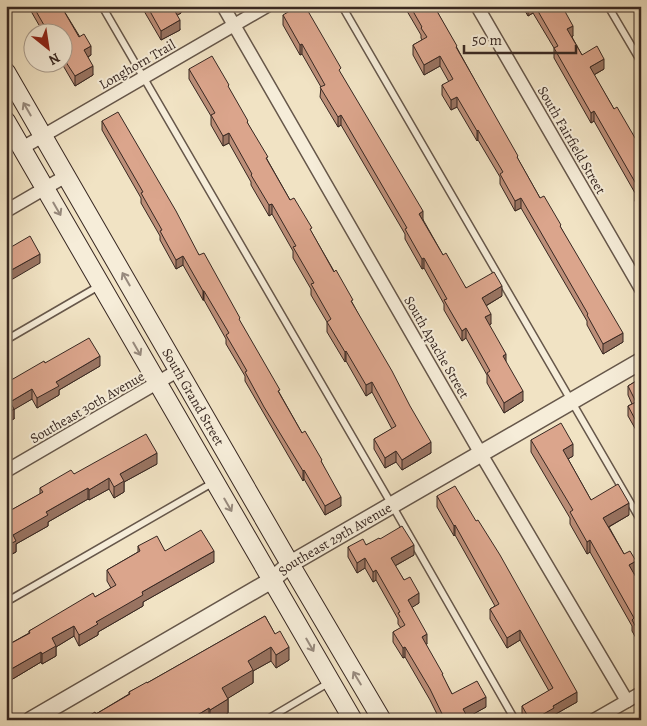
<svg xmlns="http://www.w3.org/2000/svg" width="647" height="726" font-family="Alegreya,serif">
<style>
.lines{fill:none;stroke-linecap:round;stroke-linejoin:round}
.service-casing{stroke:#66574a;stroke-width:9}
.minor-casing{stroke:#66574a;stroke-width:15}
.tertiary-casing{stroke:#66574a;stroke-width:19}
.secondary-casing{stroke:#382822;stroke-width:20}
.service{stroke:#f6edd9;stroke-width:6}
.minor{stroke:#f6edd9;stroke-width:12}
.tertiary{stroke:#f6edd9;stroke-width:16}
.secondary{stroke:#f6edd9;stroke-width:18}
.wall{fill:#bc8e78;stroke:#382822}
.shaded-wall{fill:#997462;stroke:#382822}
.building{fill:#dba58c;stroke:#382822}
.oneway{stroke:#978a7e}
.labels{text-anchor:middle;stroke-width:4;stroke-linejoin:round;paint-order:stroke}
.street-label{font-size:14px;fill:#382822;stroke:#f6edd9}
</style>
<rect width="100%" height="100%" fill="#f1e3c4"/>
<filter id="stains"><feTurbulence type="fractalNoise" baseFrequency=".004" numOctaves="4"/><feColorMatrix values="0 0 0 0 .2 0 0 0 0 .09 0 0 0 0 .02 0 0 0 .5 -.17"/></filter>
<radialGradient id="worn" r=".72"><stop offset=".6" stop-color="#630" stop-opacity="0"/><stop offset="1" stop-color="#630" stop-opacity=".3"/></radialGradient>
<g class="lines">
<defs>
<g id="service">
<path d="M102 6 392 505 515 720"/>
<path d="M342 6 641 521"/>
<path d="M608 6 641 62"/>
<path d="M6 340 99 286"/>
<path d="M6 602 214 482"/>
<path d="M266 720 330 682"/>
</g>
<g id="minor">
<path d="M223 6 481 454 627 701"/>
<path d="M477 6 641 289"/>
<path d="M22 148 267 6"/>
<path d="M6 211 66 176"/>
<path d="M6 471 179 370"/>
<path d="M594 720 641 693"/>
</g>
<g id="tertiary">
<path id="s1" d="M31 720 272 580 290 564 641 361"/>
</g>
<g id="secondary">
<path id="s2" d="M6 72 290 564 382 720"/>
<path d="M6 121C120 321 238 520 353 720"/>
</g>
</defs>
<!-- service casing -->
<use href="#service" class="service-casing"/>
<!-- minor casing -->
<use href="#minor" class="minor-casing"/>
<!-- tertiary casing -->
<use href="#tertiary" class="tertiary-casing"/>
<!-- secondary casing -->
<use href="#secondary" class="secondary-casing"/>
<!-- service -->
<use href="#service" class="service"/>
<!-- minor -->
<use href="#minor" class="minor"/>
<!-- tertiary -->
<use href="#tertiary" class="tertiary"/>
<!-- secondary -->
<use href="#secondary" class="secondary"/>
</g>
<!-- wall -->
<g class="wall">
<path d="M28 6H61L91 55 88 57 93 75 75 86 61 62H62V32H43Z"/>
<path d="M144 6H181V13L177 15 180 30 161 40 144 11Z"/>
<path d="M404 6H434L518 159 540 198 561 228 623 342 603 354 587 325V321L521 208 515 211 500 184V177L478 140 477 141 457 107 451 110 442 95V85L449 82 440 66 424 75 413 55V45L422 40 421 38V35Z"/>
<path d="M522 6H562L573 36 572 37 582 55 604 69 594 75 614 109 638 143 641 142V211L635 201V193L594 121 591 123 554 58V48L533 13 528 16Z"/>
<path d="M283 15 341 74 443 255 466 288 502 296 486 306 491 324 489 325 523 401 504 413 487 383V375L466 338 462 341 444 310V304L424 268 422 269 405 239V234L341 125 338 127 320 97 321 87 302 54 300 55 283 25Z"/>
<path d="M189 69 229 89 268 161 290 200 312 233 353 304 431 453 402 470 396 462 385 468 374 449V439L392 429 372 392 366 396 346 361 345 362 327 332V322L311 295V289L293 258V251L272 214 269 216 251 185V182L229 143 223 146 211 125V116L189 79Z"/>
<path d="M102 121 199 255 240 322 280 394 302 433 322 463 341 506 325 515 304 479 303 481 245 381V376L226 344V339L204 300H203L183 265 176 269 160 240V236L141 203V198L102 130Z"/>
<path d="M45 363 100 366 59 390V395L37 408 32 399 14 409V419L6 383Z"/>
<path d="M641 378 636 430 628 416V406L632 404 628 395V386Z"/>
<path d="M531 440 573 456 568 459 591 500 629 515 609 527 624 554 636 573 634 574 641 586V647L632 631V626L590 552 587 554 570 524V518L531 452Z"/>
<path d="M157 464 124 482V492L114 498 109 489 89 500 88 499 48 522V526L16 544V552L6 557V513L40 494V488L74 474Z"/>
<path d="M437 496 577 702 554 715V718L551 720H524L522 717V706L549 691 520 640 507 648 490 619V609L495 606 455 535 454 536 437 507Z"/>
<path d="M380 539 414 555 395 566 404 580 419 603 412 607 427 644 426 645 452 694 486 707 467 717 469 720H440L430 700 405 657 403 658 393 642V632L401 628 398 624V619L376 580 373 582 365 568 357 573 348 557V547L366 545Z"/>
<path d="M138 546 165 551 214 562 143 602V606L98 632V635L79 646 74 636 56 647V656L42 664 41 662 6 683V646L29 633V631L95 597 111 588 107 581V570L138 552Z"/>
<path d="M265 616 289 660 276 668 271 661 253 671V683L228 698V713L216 720H82L96 714 129 694V692L147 683Z"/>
</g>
<!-- shaded-wall -->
<g class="shaded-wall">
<path d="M177 6H181V13L173 18V8Z"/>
<path d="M528 6H533V13L528 16Z"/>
<path d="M180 20V30L161 40V31Z"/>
<path d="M573 26V36L567 39V29Z"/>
<path d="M302 44V54L300 55V45Z"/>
<path d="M91 46V55L84 59V50Z"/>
<path d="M440 56V66L424 75V65Z"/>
<path d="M604 59V69L590 77V67Z"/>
<path d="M93 66V75L75 86V76Z"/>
<path d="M457 97V107L451 110V100Z"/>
<path d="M594 111V121L591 123V113Z"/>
<path d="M341 115V125L338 127V117Z"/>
<path d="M478 130V140L477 141V131Z"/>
<path d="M229 133V143L223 146V136Z"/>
<path d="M521 198V208L515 211V201Z"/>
<path d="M272 204V214L269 216V205Z"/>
<path d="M423 211V221L419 214Z"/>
<path d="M40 254V263L6 283V273Z"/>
<path d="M183 256V265L176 269V260Z"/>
<path d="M424 258V268L422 269V259Z"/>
<path d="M10 286V295L6 297V288Z"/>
<path d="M502 286V296L482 308V298Z"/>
<rect x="203" y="291" width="1" height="9"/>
<path d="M491 314V324L485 327V317Z"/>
<path d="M466 328V338L462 341V331Z"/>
<path d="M623 333V342L603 354V344Z"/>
<path d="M346 351V361L345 362V352Z"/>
<path d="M506 354V364L503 356Z"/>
<path d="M100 356V366L59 390V395L37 408V398L56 382Z"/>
<path d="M372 382V392L366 396V385Z"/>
<path d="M32 389V399L10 412V402Z"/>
<path d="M523 391V401L504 413V403Z"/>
<path d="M14 409V419L6 423V414Z"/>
<path d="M641 418V427L636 430V421Z"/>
<path d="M431 442V453L402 470V460Z"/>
<path d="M573 444V456L563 462V450Z"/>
<path d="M396 451V462L385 468V458Z"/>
<path d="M157 453V464L124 482V492L114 498V487L120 474Z"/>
<path d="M304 470V479L303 481V471Z"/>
<path d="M109 478V489L89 500V490Z"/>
<path d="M88 488V499L48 522V526L16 544V552L6 557V546L13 535 46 512Z"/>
<path d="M341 497V506L325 515V506Z"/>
<path d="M629 503V515L603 530V518Z"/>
<path d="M455 525V535L454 536V526Z"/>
<path d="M590 540V552L587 554V542Z"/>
<path d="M414 545V555L391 568V558Z"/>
<path d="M214 551V562L143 602V606L98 632V635L79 646V635L96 622 142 592Z"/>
<path d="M365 558V568L357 573V563Z"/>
<path d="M636 561V573L629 577V565Z"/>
<path d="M376 570V580L373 582V572Z"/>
<path d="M419 593V603L408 610V600Z"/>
<path d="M74 626V636L56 647V656L42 664V654L52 638Z"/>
<path d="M520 630V640L507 648V638Z"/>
<path d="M427 634V644L422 647V637Z"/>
<path d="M271 647V661L253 671V683L222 702V688L248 661Z"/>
<path d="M289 647V660L276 668V655Z"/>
<path d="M405 647V657L403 658V648Z"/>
<path d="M41 652V662L6 683V672Z"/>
<path d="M577 692V702L554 715V718L551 720H533L553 706Z"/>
<path d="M486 697V707L463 720V709Z"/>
<path d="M228 699V713L216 720H210V710Z"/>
<path d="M209 708V720H189Z"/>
</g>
<!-- building -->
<g class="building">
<path d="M33 6H61L79 37 84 34 91 46 84 50 93 66 75 76 62 56V32H48Z"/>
<path d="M147 6H177L173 8 180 20 161 31Z"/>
<path d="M298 6H305L341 68 339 70 423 211 419 214 443 255 446 253 466 288 494 272 502 286 482 298 491 314 485 317 506 354 503 356 523 391 504 403 487 373 490 371 466 328 462 331 444 300 447 299 424 258 422 259 405 229 407 228 341 115 338 117 320 87 325 85 302 44 300 45 283 15Z"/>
<path d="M410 6H434L457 46 456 47 518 156 517 157 540 198 544 196 561 225 560 226 623 333 603 344 587 315 588 314 521 198 515 201 500 174 503 172 478 130 477 131 457 97 451 100 442 85 453 79 440 56 424 65 413 45 427 37 421 28 422 27Z"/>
<path d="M535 6H562L573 26 567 29 582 55 597 46 604 59 590 67 614 109 617 107 638 143 641 142V201L635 191 639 189 594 111 591 113 554 48 558 46Z"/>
<path d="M212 56 229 85 228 86 248 121 247 122 268 157 266 158 290 200 294 198 312 228 310 229 334 272 336 270 353 300 351 301 392 371 410 406 431 442 402 460 396 451 385 458 374 439 396 426 372 382 366 385 346 351 345 352 327 322 331 319 311 284 314 283 293 247 296 246 272 204 269 205 251 175 252 174 229 133 223 136 211 115 215 113 189 69Z"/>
<path d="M118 112 176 211 199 255 204 253 240 318 239 319 280 390 278 391 302 433 305 431 322 460 321 461 341 497 325 506 304 470 303 471 264 407 245 372 247 371 226 335 229 333 204 291H203L183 256 176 260 160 231 162 230 141 193 143 192 102 121Z"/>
<path d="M30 236 40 254 6 273V250Z"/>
<path d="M6 280 10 286 6 288Z"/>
<path d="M89 338 100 356 56 382 59 386 37 398 32 389 10 402 14 409 6 414V383L44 361 45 363Z"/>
<path d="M641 378V418L636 421 628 406 636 402 628 386Z"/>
<path d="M561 423 573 444 563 450 591 500 618 484 629 503 603 518 624 554 630 551 636 561 629 565 641 586V636L632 620 634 618 590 540 587 542 570 512 573 510 531 440Z"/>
<path d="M146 434 157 453 120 474 124 481 114 487 109 478 89 490 88 488 46 512 48 515 13 535 16 541 6 546V513L43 492 40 488 71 470 74 474Z"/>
<path d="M455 486 476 521 478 520 500 555 577 692 553 706 554 708 533 720H530L522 706 553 688 520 630 507 638 490 609 499 604 455 525 454 526 437 496Z"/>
<path d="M402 526 414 545 391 558 404 580 410 577 419 593 408 600 427 634 422 637 443 674H442L452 694 477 681 486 697 463 709 469 720H445L430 689 405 647 403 648 393 632 405 625 398 613 400 612 376 570 373 572 365 558 357 563 348 547 363 539 366 545 379 538 380 539Z"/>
<path d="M201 530 214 551 142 592 143 595 96 622 98 624 79 635 74 626 52 638 56 646 42 654 41 652 6 672V646L30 633 29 631 93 593 95 597 116 585 107 570 140 551 138 546 157 536 165 551Z"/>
<path d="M265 616 275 634 280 631 289 647 276 655 271 647 248 661 253 670 222 688 228 699 210 710 209 708 189 720H82L95 712 96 714 130 694 129 692 147 682V683Z"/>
</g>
<!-- one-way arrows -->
<defs><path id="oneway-shaft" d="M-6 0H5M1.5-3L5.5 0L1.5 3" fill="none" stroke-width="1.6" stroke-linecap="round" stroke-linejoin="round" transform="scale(1.25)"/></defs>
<g class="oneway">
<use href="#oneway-shaft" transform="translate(27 109) rotate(-120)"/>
<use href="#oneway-shaft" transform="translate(57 209) rotate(60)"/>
<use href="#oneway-shaft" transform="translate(126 279) rotate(-120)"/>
<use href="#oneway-shaft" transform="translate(137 349) rotate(60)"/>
<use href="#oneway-shaft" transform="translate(228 505) rotate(60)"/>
<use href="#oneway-shaft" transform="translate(310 645) rotate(60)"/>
<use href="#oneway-shaft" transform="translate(357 678) rotate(-121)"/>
</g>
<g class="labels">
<!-- street labels -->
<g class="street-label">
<text transform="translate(137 64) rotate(-30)" y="5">Longhorn Trail</text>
<text transform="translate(572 140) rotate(60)" y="5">South Fairfield Street</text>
<text transform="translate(437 347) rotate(60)" y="5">South Apache Street</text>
<text dy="5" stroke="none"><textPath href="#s2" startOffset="375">South Grand Street</textPath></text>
<text transform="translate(87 407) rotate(-30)" y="5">Southeast 30th Avenue</text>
<text dy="5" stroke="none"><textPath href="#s1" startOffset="354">Southeast 29th Avenue</textPath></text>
</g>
</g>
<!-- margin -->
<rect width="647" height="726" fill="none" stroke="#f1e3c4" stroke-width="25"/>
<rect x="8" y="8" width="632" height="711" fill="none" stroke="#382822" stroke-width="2.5"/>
<rect x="12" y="12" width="622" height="701" fill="none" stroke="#382822"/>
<!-- north arrow -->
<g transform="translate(48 48) rotate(150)"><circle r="24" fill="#f6edd9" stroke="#aa9e90"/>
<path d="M0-4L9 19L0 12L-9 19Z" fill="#8f2418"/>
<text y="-8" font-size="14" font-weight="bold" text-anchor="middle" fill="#382822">N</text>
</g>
<!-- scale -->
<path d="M464 45v8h112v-8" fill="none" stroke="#382822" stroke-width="2.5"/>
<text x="472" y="45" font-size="15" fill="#382822" stroke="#f6edd9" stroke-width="4" paint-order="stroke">50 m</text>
<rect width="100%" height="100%" filter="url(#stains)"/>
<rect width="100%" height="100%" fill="url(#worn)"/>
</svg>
